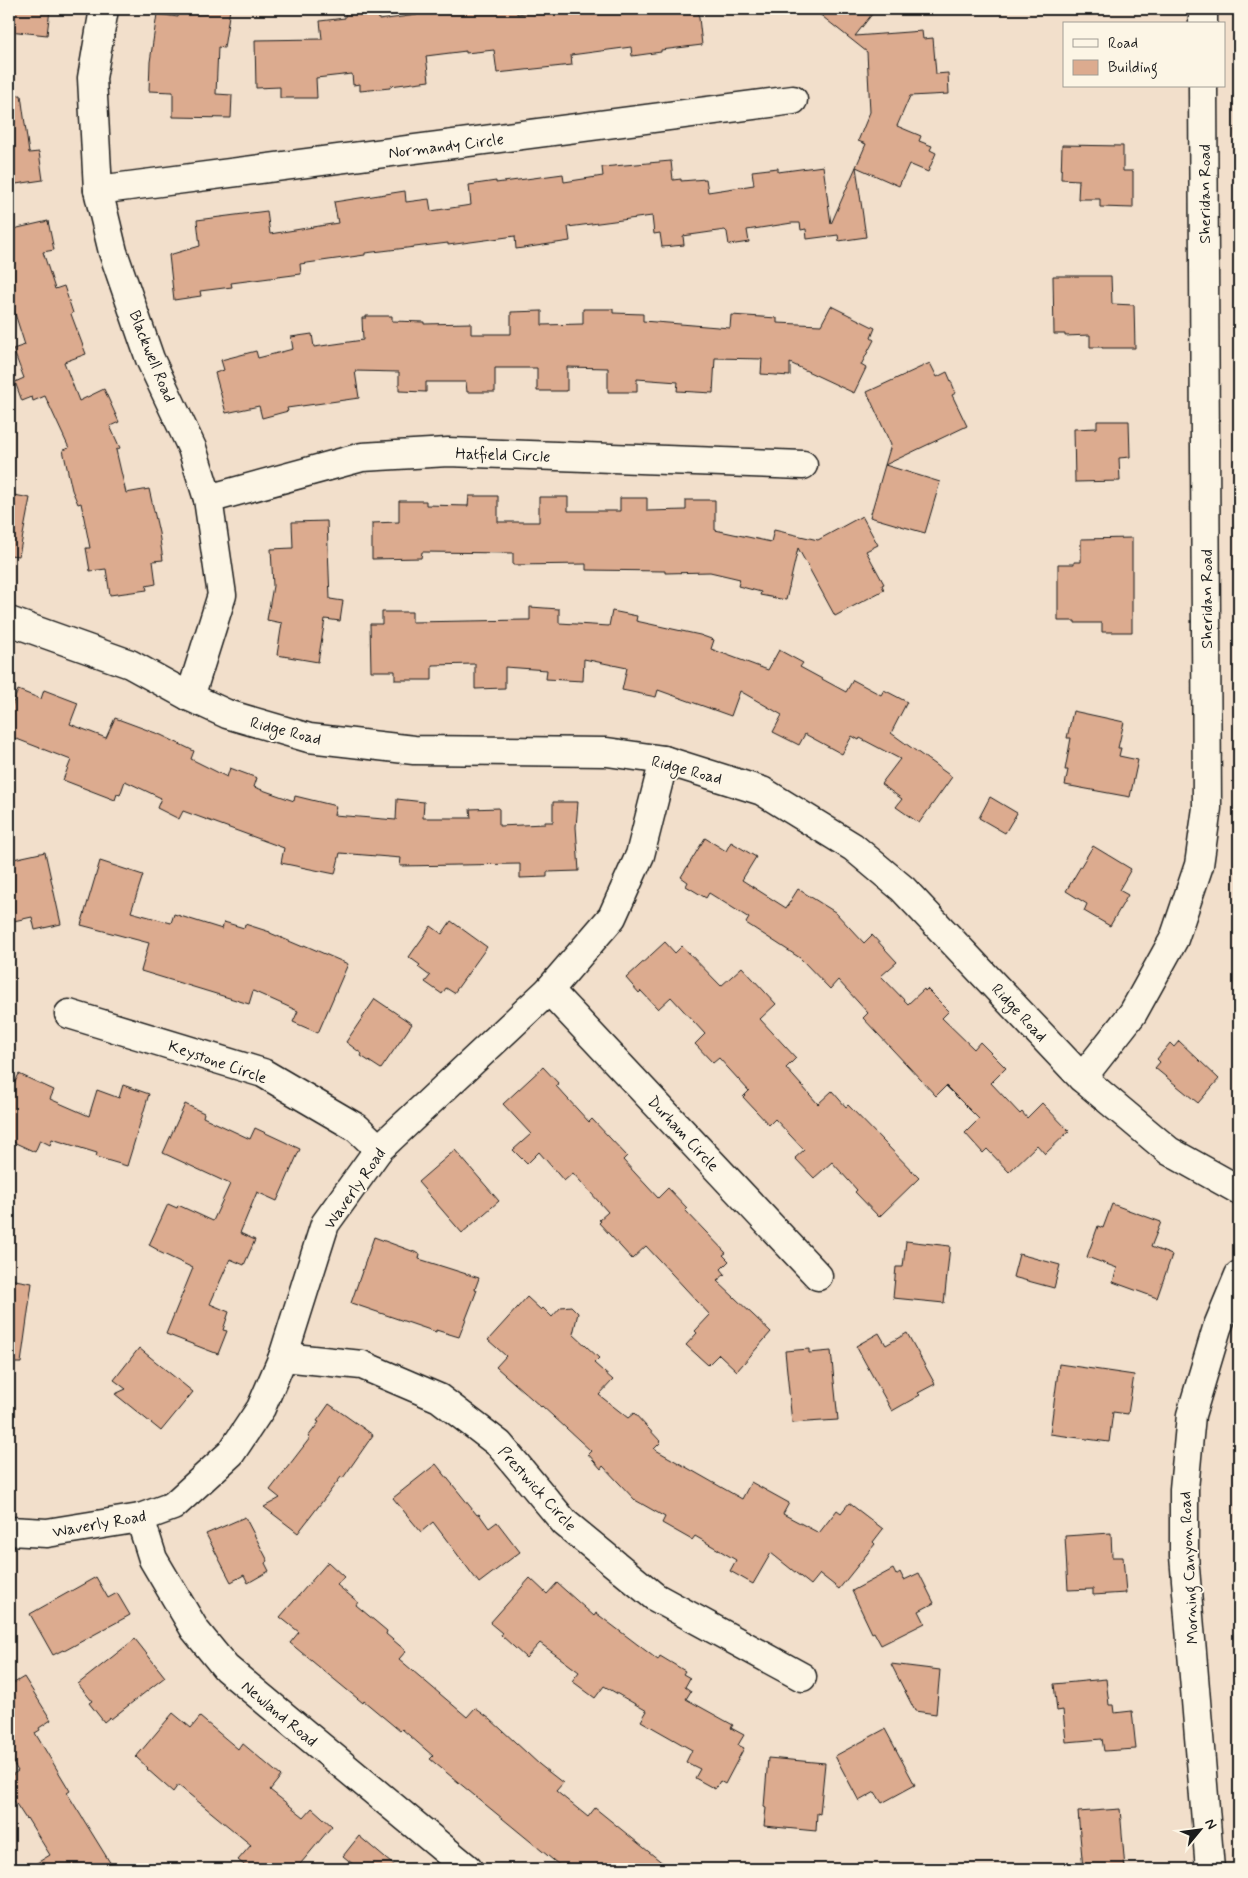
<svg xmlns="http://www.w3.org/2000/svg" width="1248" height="1878" font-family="Mynerve,sans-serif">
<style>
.building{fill:#dcab8f;stroke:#1c1c1c}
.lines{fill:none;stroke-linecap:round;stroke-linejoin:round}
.minor-casing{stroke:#1c1c1c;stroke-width:31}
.minor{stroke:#fcf5e5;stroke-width:28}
.labels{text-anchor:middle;stroke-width:4;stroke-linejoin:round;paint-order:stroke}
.street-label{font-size:16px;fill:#1c1c1c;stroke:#fcf5e5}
</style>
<rect width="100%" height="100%" fill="#f2dfcb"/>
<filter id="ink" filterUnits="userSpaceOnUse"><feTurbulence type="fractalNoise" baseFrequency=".02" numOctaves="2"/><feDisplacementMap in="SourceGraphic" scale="10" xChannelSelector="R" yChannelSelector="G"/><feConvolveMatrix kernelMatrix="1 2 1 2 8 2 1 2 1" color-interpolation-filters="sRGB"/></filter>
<g filter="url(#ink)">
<!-- building -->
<g class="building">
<path d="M9 9H50L47 35 9 31Z"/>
<path d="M179 9H230L224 48 218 47 216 94 232 95 231 118 173 117V92L149 91 150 62 157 14 178 17Z"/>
<path d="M416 9H517V14L556 9H698L702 45 661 50V52L632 56 631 47 571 55 572 65 497 73 494 50 466 53V51L426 56 429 81 390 86V88L360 91V84L353 85 352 74 316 78 317 98H280V87L256 88 255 40 322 39 320 21 345 18V14L378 10 379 20 417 15Z"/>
<path d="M813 9H876L855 36 922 31 923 39 933 38 936 74 948 73 949 94 910 96 897 126 921 136 919 141 932 146 930 150 936 153 928 172 909 164 899 186 856 167 866 237 839 241 838 235 807 239 806 229 801 230 800 223H792L747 230 749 242 729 245 727 232 725 230 683 236 684 245 662 247 660 233 654 234 652 216 568 227 570 241 516 249 515 236 448 245V243L365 253V255L300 264 301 274 231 283 232 287 200 291 201 296 174 300 169 255 200 246 197 220 267 211 270 234 338 223 334 202 405 191 406 202 429 199 431 211 471 205 469 185 496 181V183L563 174 564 182 603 176 602 167 671 161 673 180 681 179V181L706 179 708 192 754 185 752 171 778 168V172L823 166 831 224 866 144 858 141 870 112 867 52Z"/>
<path d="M21 95 29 153 39 152 43 180 9 185V96Z"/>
<path d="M1062 145 1123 146V171H1133V208L1100 207V199H1078L1079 180 1061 179Z"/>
<path d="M48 221 54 250 43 252 55 289 64 286 73 313 71 314 86 354 64 362 79 401 104 389 119 422 110 426 120 448 116 450 126 493 149 489 159 533 163 560 153 561 156 584 146 586 147 590 110 595 106 569 90 571 86 548H90L81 503 78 504 72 490 63 450 69 448 45 396 33 401 32 397 22 401 15 382 24 378 13 349 25 345 9 295V230Z"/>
<path d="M1053 276H1111L1112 304 1134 305 1135 348H1102V347H1090V335L1065 336V334H1054Z"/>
<path d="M831 306 875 328 871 338 874 340 861 365 866 368 854 393 790 363V376L761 374 762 359 715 358 713 393 677 391 678 382 637 379V392H608V368L567 367V391H537V368H495V392H467L466 382H426V392L399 391V372L355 371 359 398 287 408 288 411 262 418 259 406 226 413 215 373 224 370 221 360 256 351 258 358 293 349 291 337 312 334 314 347 363 340 362 318H366V316H392V321L424 322V324L471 323V334H511V312L542 311V325L583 324V309H613V313L643 314V321L730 328 731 315 777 318V323L821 325Z"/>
<path d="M930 363 937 377 947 372 956 393 952 395 967 426 885 465 891 445 867 392Z"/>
<path d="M1097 421H1129L1130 457 1119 458 1120 481 1075 482 1074 429 1097 428Z"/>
<path d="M885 465 940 482 925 533 870 517Z"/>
<path d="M9 494 30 498 19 556 9 555Z"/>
<path d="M469 496H498V522H539V497H568V511H620V498H647V511L686 510V500H715V530L771 542 774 530 818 540 862 516 878 545 866 551 884 584 882 585 884 590 835 616 798 548 786 600 760 595 761 592 738 586 740 579 710 572 665 573V571L586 570V564L513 565V553L422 552 421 558 372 559V523L399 522V501H426V505L468 506Z"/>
<path d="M327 521 330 599 343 601 340 621 325 619 318 662 277 655 282 623 267 620 273 586 271 549 293 548 292 522Z"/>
<path d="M1132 538V632H1102V623H1075V621H1058V564H1074V562H1081V539Z"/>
<path d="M530 607 559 609V623L609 626 612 611 637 616 636 621 700 635 714 640 711 649 768 670 779 650 803 663 800 667 846 692 853 680 881 695 884 690 907 702 891 733 952 777 919 823 896 807 902 799 881 784 900 759 860 738 859 740 852 736 842 754 805 734 799 745 773 732 782 715 740 691 731 716 658 690 656 697 622 690 627 668 584 659 583 681 546 679 547 670 505 667V688L475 689V664L432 665V680H395V671H371L370 624H382V612H412V622L525 620H530Z"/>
<path d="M18 690 41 699 44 690 78 703 70 724 106 738 115 718 161 735 194 751 191 759 227 777 230 768 257 778 254 787 294 801 295 796 336 806 334 815 396 820 397 799 424 802 423 818H471L470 809 499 808V826L545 824V822H553V802H578L576 827 579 871 547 872V877L520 878V864L400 866 401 858 340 853 335 874 281 863 284 848 183 811 179 819 157 808 161 798 125 781 120 795 117 794 115 800 63 780 71 760 9 736V713Z"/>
<path d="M1073 711 1124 722 1118 748H1121L1119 756 1138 760 1130 797 1065 785 1068 770H1065L1071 738H1067Z"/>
<path d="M990 797 1017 813 1005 833 979 818Z"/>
<path d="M705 838 726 851 731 842 756 857 742 880 786 908 798 889 835 912 864 943 872 935 897 962 881 976 908 1004 924 989 925 991 927 989 949 1011 942 1018 974 1049 980 1042 1006 1068 991 1083 1020 1114 1022 1112 1027 1118 1042 1103 1069 1131 1045 1154 1037 1145 1009 1172 987 1149 983 1153 965 1133 979 1119 946 1086 936 1096 863 1018 868 1013 838 980 830 989 800 958 746 923 749 918 709 893 706 898 686 886 688 882 681 877Z"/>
<path d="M1093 846 1131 869 1119 890 1128 895 1110 926 1084 911 1087 904 1066 891Z"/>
<path d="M45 852 61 924 35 930 32 917 9 922V860Z"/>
<path d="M100 861 143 875 131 912 171 923 174 914 222 929 224 922 244 928 245 924 270 932V933L303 947 304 945 348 964 318 1033 293 1022 298 1011 253 991 249 1004 141 971 149 943 81 925Z"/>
<path d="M451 921 487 947 454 993 446 988 442 994 425 982 430 976 418 967 420 965 409 957 431 926 442 934Z"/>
<path d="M665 942 675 953 682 946 721 986 742 967 776 1004 760 1019 796 1058 786 1068 818 1104 832 1091 846 1107 848 1105 919 1178 879 1217 855 1192 857 1190 832 1162 814 1178 795 1158 804 1150 775 1119 769 1125 743 1097 749 1091 719 1058 713 1063 695 1044 705 1034 671 997 658 1009 641 991 639 993 626 978Z"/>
<path d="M375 999 412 1024 381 1069 361 1056 362 1054 346 1042Z"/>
<path d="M1179 1041 1219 1079 1198 1103 1155 1068 1160 1062 1157 1059 1170 1043 1174 1047Z"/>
<path d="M543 1067 559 1084 556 1086 589 1122 592 1119 627 1156 623 1160 658 1198 668 1188 687 1208 685 1210 726 1253 723 1255 729 1261 721 1269 725 1274 717 1281 771 1332 737 1371 719 1354 708 1365 686 1345 697 1333 695 1331 710 1315 646 1246 632 1259 599 1223 601 1221 599 1220 608 1212 573 1173 564 1181 539 1152 527 1164 513 1150 531 1134 503 1104Z"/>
<path d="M19 1074 54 1090 50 1099 89 1116 97 1090 119 1098 123 1085 149 1094 127 1166 96 1157 97 1153 52 1139 50 1145 40 1140 35 1152 9 1140V1094Z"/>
<path d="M185 1104 204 1113 203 1117 250 1139 255 1128 300 1149 277 1201 257 1192 240 1233 255 1240 244 1265 230 1259 210 1304 229 1312 223 1330 227 1331 218 1354 166 1334 193 1268 157 1251 158 1250 149 1245 168 1204 177 1208 178 1205 213 1221 230 1184 163 1153Z"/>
<path d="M455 1150 499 1201 462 1233 418 1182Z"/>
<path d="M1112 1204 1161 1222 1151 1247 1172 1255 1157 1298 1113 1282 1117 1268 1087 1257 1098 1226 1103 1228Z"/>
<path d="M374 1237 420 1254 419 1259 479 1278 475 1289 477 1290 459 1337 436 1330V1332L351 1303Z"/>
<path d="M906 1241 950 1246 944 1303 893 1298 896 1267H903Z"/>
<path d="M1019 1254 1060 1265 1054 1288 1013 1277Z"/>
<path d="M9 1279 32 1283 21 1363H9Z"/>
<path d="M527 1297 541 1310 543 1308 552 1317 561 1307 571 1306 578 1313 573 1334 599 1358 594 1363 613 1380 599 1395 628 1418 634 1413 661 1442 654 1449 742 1499 751 1482 789 1503 783 1514 819 1533 837 1510 841 1513 849 1503 883 1529 873 1542 875 1544 839 1589 820 1574 811 1585 771 1553 753 1584 730 1571 736 1560 695 1536 692 1540 662 1523 665 1517 635 1500 603 1466 601 1469 588 1454 591 1451 542 1406 541 1407 496 1367 506 1356 488 1340Z"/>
<path d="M879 1333 886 1345 907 1333 935 1384 918 1393 920 1395 892 1411 856 1346Z"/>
<path d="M139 1348 193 1392 161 1431 115 1394 126 1389 114 1380Z"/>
<path d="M809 1349V1353L831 1351 838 1420 792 1423 785 1351Z"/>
<path d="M1059 1364 1134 1375 1128 1414 1113 1412 1109 1442 1050 1434Z"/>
<path d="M329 1404 373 1435 343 1478 341 1477 298 1533 264 1507 280 1498 270 1490 310 1438 308 1437 319 1422 317 1421Z"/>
<path d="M436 1464 477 1515 479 1514 489 1528 497 1522 520 1552 479 1583 433 1522 421 1532 393 1498Z"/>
<path d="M245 1517 268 1561 265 1563 269 1571 248 1583 244 1575 231 1582 206 1534Z"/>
<path d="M1111 1533 1112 1557H1123L1126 1593 1093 1595V1589L1068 1590 1065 1536Z"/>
<path d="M328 1562 344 1577 337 1585 358 1602 356 1605 387 1631 386 1634 406 1651 399 1659 467 1717 475 1708 490 1719 540 1765 563 1783 556 1791 588 1817 595 1808 670 1869H564L430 1759 433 1756 402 1729 400 1731 364 1701 363 1703 290 1643 299 1632 280 1617Z"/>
<path d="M893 1569 896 1575 900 1572 904 1580 919 1573 934 1603 919 1611 925 1623 881 1645 874 1632 872 1633 852 1591Z"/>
<path d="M96 1577 108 1598 117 1593 130 1615 64 1651 63 1650 53 1655 30 1614Z"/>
<path d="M530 1578 547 1594 557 1583 594 1616 596 1613 658 1660 660 1656 685 1671 683 1674 690 1678 685 1687 691 1691 686 1699 733 1725 731 1728 744 1735 738 1745 744 1748 725 1784 720 1781 715 1789 695 1778 700 1769 686 1762 692 1750 641 1721 647 1711 604 1686 595 1698 572 1681 579 1672 540 1643 526 1658 501 1635 502 1633 490 1623Z"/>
<path d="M135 1639 165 1677 111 1719 110 1717 104 1722 89 1703 92 1701 78 1684Z"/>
<path d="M891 1664 940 1670 936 1714 915 1711Z"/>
<path d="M24 1677 51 1720 39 1728 40 1730 35 1733 70 1791 67 1793 114 1869H27L50 1855 27 1818 26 1819 9 1793V1777L18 1771 9 1756V1686Z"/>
<path d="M1106 1679 1109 1705H1113L1114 1713 1132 1711 1136 1749 1104 1751 1102 1739 1066 1742 1063 1710 1057 1711 1054 1684Z"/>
<path d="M173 1713 191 1728 200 1717 238 1749 242 1743 281 1776 270 1790 304 1817 312 1808 332 1826 296 1869H249L238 1860 251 1845 178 1785 173 1792 147 1769 148 1768 136 1757Z"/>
<path d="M885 1729 915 1785 882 1803 875 1792 859 1801 835 1756Z"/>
<path d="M768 1758 825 1763 820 1814 817 1813 816 1831 764 1826 766 1808 764 1807Z"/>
<path d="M1120 1809 1125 1869H1083L1078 1812Z"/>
<path d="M359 1836 398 1869H359L343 1856Z"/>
</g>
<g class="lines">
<defs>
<g id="minor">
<path d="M104 9 92 78 98 190 113 252 150 359 192 448 208 499 222 595 190 697"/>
<path d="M1203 9V24"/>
<path d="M98 190 793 100"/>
<path d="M208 499 362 457 448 452 803 465"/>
<path d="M9 621 130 664 190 697 227 714 309 738 414 750 607 752 664 760 762 791 853 847 903 889 1082 1078 1169 1151 1239 1190"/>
<path d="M549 990 818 1276"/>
<path d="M69 1014 263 1073 357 1128 379 1149"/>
<path d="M1082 1078 1133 1013 1174 939 1199 865 1207 808 1203 86"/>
<path d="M283 1357 362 1365 439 1398 499 1444 565 1523 655 1597 802 1677"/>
<path d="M140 1518 153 1559 195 1630 226 1668 468 1869"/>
<path d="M9 1531 47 1533 140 1518 173 1506 231 1453 261 1408 283 1357 325 1224 379 1149 549 990 612 917 640 855 664 760"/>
<path d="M1210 1869 1184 1556V1489L1191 1415 1217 1328 1239 1275"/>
</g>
</defs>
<!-- minor casing -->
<use href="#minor" class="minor-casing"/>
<!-- minor -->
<use href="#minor" class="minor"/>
</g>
</g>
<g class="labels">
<!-- street labels -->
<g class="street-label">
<text transform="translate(446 145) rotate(-7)" y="6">Normandy Circle</text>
<text transform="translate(1204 194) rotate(-90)" y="6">Sheridan Road</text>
<text transform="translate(153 356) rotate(68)" y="6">Blackwell Road</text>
<text transform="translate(503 454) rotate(2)" y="6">Hatfield Circle</text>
<text transform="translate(1206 599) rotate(-90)" y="6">Sheridan Road</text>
<text transform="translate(286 730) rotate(14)" y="6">Ridge Road</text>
<text transform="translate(687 769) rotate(15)" y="6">Ridge Road</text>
<text transform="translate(1020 1012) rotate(47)" y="6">Ridge Road</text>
<text transform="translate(218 1061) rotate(19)" y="6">Keystone Circle</text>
<text transform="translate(684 1133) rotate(47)" y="6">Durham Circle</text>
<text transform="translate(354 1188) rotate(-55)" y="6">Waverly Road</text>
<text transform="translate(538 1488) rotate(48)" y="6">Prestwick Circle</text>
<text transform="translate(99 1523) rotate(-10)" y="6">Waverly Road</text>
<text transform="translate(1188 1568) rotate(-93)" y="6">Morning Canyon Road</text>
<text transform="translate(280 1713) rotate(40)" y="6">Newland Road</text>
</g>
</g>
<!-- margin -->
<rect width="1248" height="1878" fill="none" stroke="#fcf5e5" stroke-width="30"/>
<rect x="15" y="15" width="1218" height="1848" fill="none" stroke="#1c1c1c" stroke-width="2" filter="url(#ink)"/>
<!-- legend -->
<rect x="1063" y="22" width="162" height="65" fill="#fcf5e5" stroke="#a29e95"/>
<rect x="1073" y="39" width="25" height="8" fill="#fcf5e5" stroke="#a29e95"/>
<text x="1108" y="48" font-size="15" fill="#1c1c1c">Road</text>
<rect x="1073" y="60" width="25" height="15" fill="#dcab8f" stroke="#a29e95"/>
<text x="1108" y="72" font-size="15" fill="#1c1c1c">Building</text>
<!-- north arrow -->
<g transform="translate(1200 1830) rotate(61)" stroke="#fcf5e5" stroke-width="4" paint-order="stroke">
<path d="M0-4L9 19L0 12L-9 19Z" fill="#1c1c1c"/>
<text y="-8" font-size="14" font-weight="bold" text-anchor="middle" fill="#1c1c1c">N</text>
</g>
</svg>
